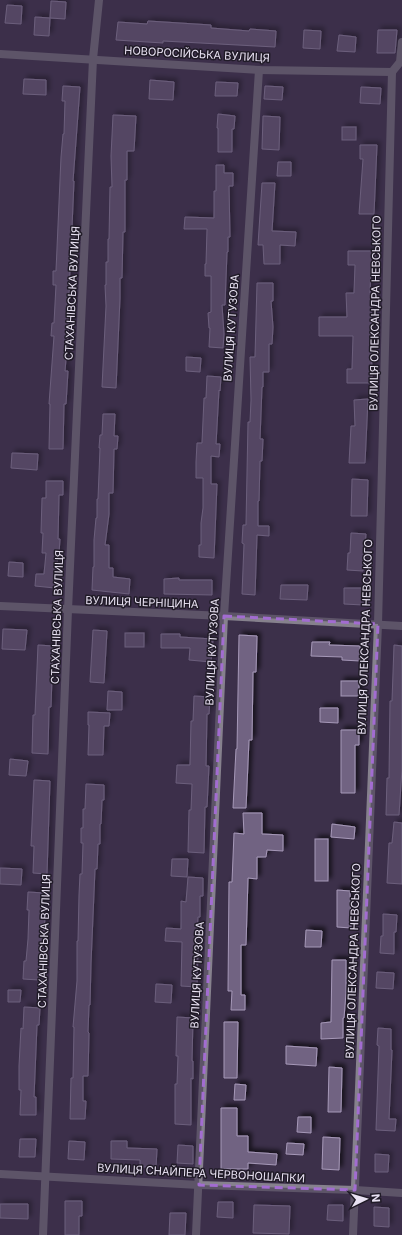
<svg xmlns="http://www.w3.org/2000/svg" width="402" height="1235" font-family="Inter,sans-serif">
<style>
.building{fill:#716482;stroke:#a698b8;filter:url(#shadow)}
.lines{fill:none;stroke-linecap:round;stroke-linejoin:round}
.minor{stroke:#86818d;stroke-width:8}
.marked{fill:none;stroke:#a26cd1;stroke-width:3;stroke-dasharray:8 5;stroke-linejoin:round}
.labels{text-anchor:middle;stroke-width:3;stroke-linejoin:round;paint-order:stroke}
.street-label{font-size:11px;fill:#e9e2f3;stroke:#201b27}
</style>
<defs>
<filter id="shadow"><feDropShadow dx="3.5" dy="-3.5" stdDeviation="2" flood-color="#0009"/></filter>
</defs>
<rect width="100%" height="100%" fill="#3c304a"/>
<!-- building -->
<g class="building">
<path d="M51 1 66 2 65 19 50 18Z"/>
<path d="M7 5 22 6 21 24 5 23Z"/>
<path d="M35 17 50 18 49 36 34 35Z"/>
<path d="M148 21 211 25V28L249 31 250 29 276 31 275 47 163 41V43L116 40 118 22 147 24Z"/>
<path d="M304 30 321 31 320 49 303 48Z"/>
<path d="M378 30H397L395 53H377Z"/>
<path d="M339 35 356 37 355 52 337 51Z"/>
<path d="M24 79 46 80V95L23 94Z"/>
<path d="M150 80 174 82 173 100 149 99Z"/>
<path d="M216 82 238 83 237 96H215Z"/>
<path d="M63 86 80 87 73 181H74L72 227H75L74 240H71L68 323H69L65 371H68L66 404H64L63 449H49L50 404H49L54 336H51L52 323H54L56 285H53V271H56L61 157 63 134H64L65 101H62Z"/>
<path d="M265 86 283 87 282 100 264 99Z"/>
<path d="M361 87 381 88 380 104 360 103Z"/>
<path d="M218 114 235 116 234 129H232V152H218V128H217Z"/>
<path d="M113 115 136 116 134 151H127V180H125V232H123L122 278H120V298L116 388 102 387 106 306 105 285H106V262H108V239H109L110 187H112L111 156Z"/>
<path d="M263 116 280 117 279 150 262 149Z"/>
<rect x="342" y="127" width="14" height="13"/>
<path d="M360 145H377L374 214H359L363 159H360Z"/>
<path d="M278 162H291V176H277Z"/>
<path d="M216 165H224V173H233V186H229L230 237H228V252H227L225 305H222L224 334 223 348 209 347 210 328H209L208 313 211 312V276H205V264H206L207 229H184L185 217 214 218V191H216Z"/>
<path d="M262 183H275L272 231 296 232 295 246 280 245V264H264L263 245H258Z"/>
<path d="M348 251H375V265H371L370 293H373V307H371L372 383H347V369H352L353 336H319V317H347L346 293H354L355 265H348Z"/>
<path d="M257 283H273V301H271L273 327 272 344H269V372H263V387H262L260 439H263L262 461H260L259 501H258V526H269V536L257 535 255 595 242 594 244 544 242 543 243 525H246L248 422H250L251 400 250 357H255Z"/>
<path d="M186 357 201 358 200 372 186 371Z"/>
<path d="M207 376 221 377 220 391 219 390 216 444H220L219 457 211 456V484H217L214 558 199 557V545H201V523L203 508V478H196V462L197 443H202L204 398H206Z"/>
<path d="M368 399 365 463H349L351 426H355L354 400Z"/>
<path d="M103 414H115L114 436H118L117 449H114L113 493H109V514L105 545H109V568H113V577L130 579 129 594 92 590 93 567H94V540L96 518H97V499H98L100 448H99L100 435H102Z"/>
<path d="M12 453 38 454 37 470 11 468Z"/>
<path d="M352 479 368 480 367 516H351Z"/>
<path d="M46 481H63V495H59L58 539H60L59 553H58L55 588 35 586 36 574H44L46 553H42L43 533H41L42 498H46Z"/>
<path d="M351 533 366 534 363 571 347 570 348 553H350Z"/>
<path d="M9 562 23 563V577L8 576Z"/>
<path d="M179 578V580H212V595L164 594V579Z"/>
<path d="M281 585H308L307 600 280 599Z"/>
<path d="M344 588H363V605L344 604Z"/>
<path d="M3 629 27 630 25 650 2 649Z"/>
<path d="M93 630 107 631 104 683 90 682Z"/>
<rect x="125" y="633" width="19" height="14"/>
<path d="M161 634H180V637L213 639 211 662 189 660 190 648H161Z"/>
<path d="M239 635 257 636 256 672H253L252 740H249L246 808H233L236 749H237Z"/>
<path d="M312 642H330L329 645 360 646V661L342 660V657L311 656Z"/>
<path d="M38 645 53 646 51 707H49L48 754 32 753 33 715H35Z"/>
<path d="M394 645 402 646V769L399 815H386L387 778H389L390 701H392Z"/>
<rect x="341" y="681" width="18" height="15"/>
<path d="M108 691 122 692V710H107Z"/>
<path d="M194 696 210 697 209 714H207L206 766H209L207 807H205L204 853 188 852 189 810H191L192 784 176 783 177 765H190L191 721H193Z"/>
<path d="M320 708H338V723L320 722Z"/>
<path d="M88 712 110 713 109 726H104L103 755H88L89 725H88Z"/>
<path d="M341 730H359V745H355V793H341Z"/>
<path d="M10 759 28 761 26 776 9 775Z"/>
<path d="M34 780 50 781 47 874 33 873 34 846H31Z"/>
<path d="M86 784 104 785V800H102L101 824H100V844H98L97 869H95L91 963 90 1005H89L88 1032 89 1033 88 1076H83V1101H86L85 1119H70L71 1078H73L74 1027H73L77 981V941H78L79 895 80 874H82L83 843H81V828H83V809H85Z"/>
<path d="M243 813H262V834L283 835V851L267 850 266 857H257V879L248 878 246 945H241V995H245V1010H231L232 991H228L229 882H232L234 833 244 834Z"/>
<path d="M394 822 402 823V884L387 883 389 843H392Z"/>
<path d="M332 824 355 827 354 839 331 837Z"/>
<rect x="315" y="839" width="13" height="42"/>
<path d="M172 859H188L187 877 171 876Z"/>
<path d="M0 868 22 869 21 885 0 884Z"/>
<path d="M188 877 203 878V896H200V917H198L196 948H198L197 987 181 986 182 942 165 941 166 928 181 929V901L186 902Z"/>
<path d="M337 890 350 891 351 928 337 927Z"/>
<path d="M28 892 44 893 43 916H45L44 934 42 958H40L39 980 23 979 24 961H26L28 939 29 910H27Z"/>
<path d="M383 914 397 915 396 932H394V954L380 953 381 936H383Z"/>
<path d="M306 930 322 931 321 947H305Z"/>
<path d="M332 960H346V993L344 1018H343V1038L321 1039V1023L331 1022Z"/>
<path d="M377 972 394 973 393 989 376 988Z"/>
<path d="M156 984 172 985 171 1003 155 1002Z"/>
<path d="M8 990H21L20 1002H8Z"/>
<path d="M24 1007 40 1008 39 1025H37L34 1097H36V1115H20L21 1090H19V1066L21 1028 23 1029Z"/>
<path d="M177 1017 193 1018 192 1061H193V1079L191 1078V1125L175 1124V1084H177L178 1056H176Z"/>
<path d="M224 1022H238L237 1078H224Z"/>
<path d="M378 1028 391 1029V1050H392L389 1119H396L395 1131 376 1130 379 1046 377 1045Z"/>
<path d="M286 1046 317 1048 316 1066 286 1064Z"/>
<path d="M329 1067 342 1068 341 1112H328Z"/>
<path d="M235 1084 246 1085 245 1100H234Z"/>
<path d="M221 1108H237V1136H248V1152L277 1154 276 1165 248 1163V1169H221Z"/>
<path d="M298 1117H311V1133L297 1132Z"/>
<path d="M323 1137 340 1138 339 1170 322 1169Z"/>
<path d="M20 1139H36L35 1157H19Z"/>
<path d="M69 1141 85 1142 84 1160 68 1159Z"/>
<path d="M111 1141H127V1148L157 1149 156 1167H140V1160L111 1159Z"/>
<path d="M287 1143 304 1144 303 1155 286 1154Z"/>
<path d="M178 1145 193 1146V1164L177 1163Z"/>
<path d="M375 1154 389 1155 388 1172H375Z"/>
<path d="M65 1201H82V1216H79V1235H65Z"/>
<path d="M218 1202H233V1218L217 1217Z"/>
<path d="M0 1204H28V1219L0 1218Z"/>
<path d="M254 1205 290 1206 289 1234 253 1233Z"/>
<path d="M328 1205H343V1221L327 1220Z"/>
<path d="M374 1207 389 1208V1227L374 1226Z"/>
<path d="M170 1213H186L185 1235H169Z"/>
</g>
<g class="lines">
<!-- minor -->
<g class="minor">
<path d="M0 54 259 70 392 72"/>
<path d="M0 606 224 616 402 626"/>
<path d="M0 1174 199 1185 355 1190 402 1193"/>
<path d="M43 1235 68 610 93 59 99 0"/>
<path d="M196 1235 224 616 259 70"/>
<path d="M353 1235 378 624 392 72 400 62 402 42"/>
</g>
</g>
<!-- marked area -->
<path d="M0 0H402V1235H0ZM224 616 378 624 355 1190 199 1185Z" fill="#3c304a" fill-opacity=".55" fill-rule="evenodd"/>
<path class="marked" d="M224 616 378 624 355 1190 199 1185Z"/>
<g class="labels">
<!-- street labels -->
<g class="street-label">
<text transform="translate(197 54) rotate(3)" y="4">НОВОРОСІЙСЬКА ВУЛИЦЯ</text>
<text transform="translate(72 293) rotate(-87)" y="4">СТАХАНІВСЬКА ВУЛИЦЯ</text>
<text transform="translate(375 313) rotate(-89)" y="4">ВУЛИЦЯ ОЛЕКСАНДРА НЕВСЬКОГО</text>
<text transform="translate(231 328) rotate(-86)" y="4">ВУЛИЦЯ КУТУЗОВА</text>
<text transform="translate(142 602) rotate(2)" y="4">ВУЛИЦЯ ЧЕРНІЦИНА</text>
<text transform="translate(57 617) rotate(-88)" y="4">СТАХАНІВСЬКА ВУЛИЦЯ</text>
<text transform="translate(365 637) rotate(-88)" y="4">ВУЛИЦЯ ОЛЕКСАНДРА НЕВСЬКОГО</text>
<text transform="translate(212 652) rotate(-87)" y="4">ВУЛИЦЯ КУТУЗОВА</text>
<text transform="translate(44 941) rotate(-88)" y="4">СТАХАНІВСЬКА ВУЛИЦЯ</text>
<text transform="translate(353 961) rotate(-88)" y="4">ВУЛИЦЯ ОЛЕКСАНДРА НЕВСЬКОГО</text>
<text transform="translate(197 975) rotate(-87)" y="4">ВУЛИЦЯ КУТУЗОВА</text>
<text transform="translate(201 1173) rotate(3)" y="4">ВУЛИЦЯ СНАЙПЕРА ЧЕРВОНОШАПКИ</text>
</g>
</g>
<!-- north arrow -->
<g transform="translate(366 1199) rotate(85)" stroke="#201b27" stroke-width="3" paint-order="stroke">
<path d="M0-3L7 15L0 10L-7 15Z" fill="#e9e2f3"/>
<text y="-6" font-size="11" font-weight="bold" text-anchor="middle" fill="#e9e2f3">N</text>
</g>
</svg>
